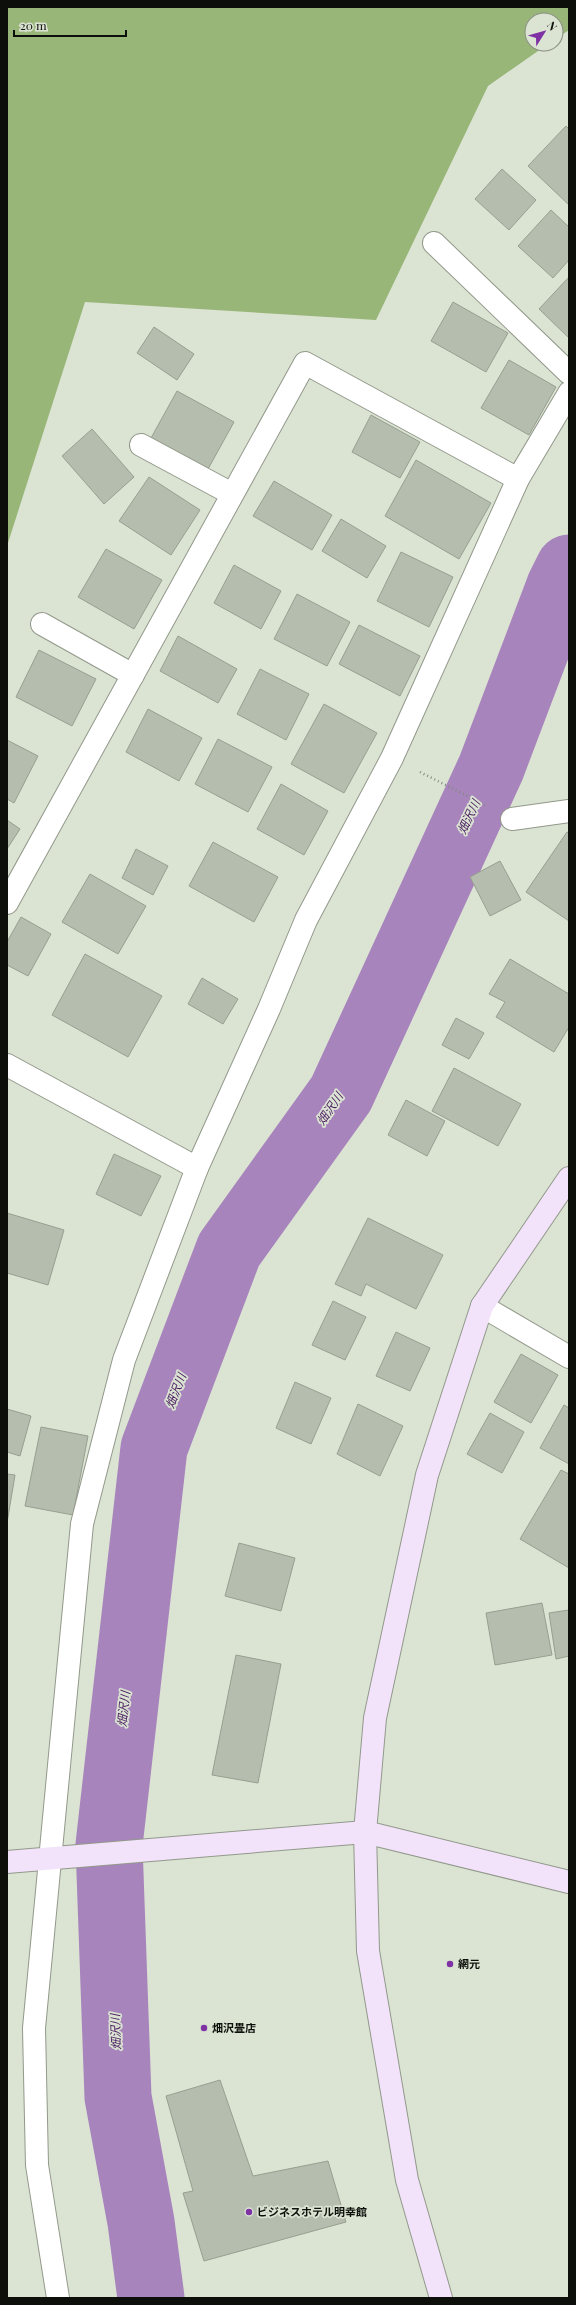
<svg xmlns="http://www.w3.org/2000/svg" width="576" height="2305" font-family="'Playfair Display','Noto Sans JP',serif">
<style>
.forest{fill:#99b679}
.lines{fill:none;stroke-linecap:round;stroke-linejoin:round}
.river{stroke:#a784bc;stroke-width:67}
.building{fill:#b5bdae;stroke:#979f90}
.lane-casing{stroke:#92998b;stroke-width:24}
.street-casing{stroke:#92998b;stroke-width:24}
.secondary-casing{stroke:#92998b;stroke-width:24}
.path{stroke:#848a7e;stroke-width:2.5;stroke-dasharray:1 3;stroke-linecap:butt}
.lane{stroke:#fff;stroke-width:22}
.street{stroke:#fff;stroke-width:22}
.secondary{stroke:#f2e3fb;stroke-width:22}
.poi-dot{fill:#7e32a4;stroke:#dbe3d3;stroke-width:1.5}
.labels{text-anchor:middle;stroke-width:3.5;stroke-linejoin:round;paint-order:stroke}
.poi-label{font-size:11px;font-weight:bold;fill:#0d100a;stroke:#dbe3d3;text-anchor:start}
.water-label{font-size:12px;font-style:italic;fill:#4a1d61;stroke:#dbe3d3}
</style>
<rect width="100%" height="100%" fill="#dbe3d3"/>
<!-- forest -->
<path class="forest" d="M7 7H569V30L556 39V20H532V44H548L488 86 376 320 85 302 7 546Z"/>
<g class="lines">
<!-- river -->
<path class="river" d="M151 2298 141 2222 118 2097 109 1845 154 1448 229 1250 341 1094 491 768 560 586 569 568"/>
</g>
<!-- building -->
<g class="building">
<path d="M566 126 569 129V205L528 166Z"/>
<path d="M502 169 536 200 509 230 475 199Z"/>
<path d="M551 210 569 227V260L553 278 518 246Z"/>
<path d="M569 277V338L539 309Z"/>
<path d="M453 302 508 333 486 372 431 341Z"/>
<path d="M154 327 194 354 177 380 137 353Z"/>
<path d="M509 360 556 387 529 435 481 408Z"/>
<path d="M177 391 234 422 208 469 151 438Z"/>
<path d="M371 415 420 442 400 478 352 452Z"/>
<path d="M92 429 134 477 104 504 62 456Z"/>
<path d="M416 460 491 503 459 559 385 516Z"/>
<path d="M149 477 200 510 171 555 119 521Z"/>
<path d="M274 481 332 515 312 550 253 516Z"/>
<path d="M341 519 386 546 367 578 322 551Z"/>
<path d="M106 549 162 580 134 629 78 597Z"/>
<path d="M401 552 453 577 429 627 377 601Z"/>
<path d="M234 565 281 591 261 629 214 603Z"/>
<path d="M297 594 350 622 327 666 274 639Z"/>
<path d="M359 625 420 656 400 696 339 664Z"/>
<path d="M178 636 237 669 218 703 160 671Z"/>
<path d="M39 650 96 679 72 726 16 697Z"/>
<path d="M260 669 309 694 286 740 237 714Z"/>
<path d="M324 704 377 733 344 793 291 764Z"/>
<path d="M148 709 202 738 179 781 126 752Z"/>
<path d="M218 739 272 767 248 812 195 784Z"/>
<path d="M7 740 38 756 14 803 7 799Z"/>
<path d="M281 784 328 811 304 855 257 829Z"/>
<path d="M7 820 20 829 7 849Z"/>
<path d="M567 832 569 833V921L526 892Z"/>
<path d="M213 842 278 877 254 922 189 886Z"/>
<path d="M136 849 168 866 153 895 122 878Z"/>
<path d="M500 861 521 900 490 916 470 877Z"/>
<path d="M90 874 146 906 118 954 62 922Z"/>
<path d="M21 917 51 934 28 976 7 965V942Z"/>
<path d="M85 954 162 996 128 1057 52 1015Z"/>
<path d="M510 959 569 994V1027L554 1052 496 1017 505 1002 489 994Z"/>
<path d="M202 978 238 999 223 1024 188 1004Z"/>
<path d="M456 1018 484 1033 469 1059 442 1045Z"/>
<path d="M454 1068 521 1104 498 1146 432 1111Z"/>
<path d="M406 1100 445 1121 427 1156 388 1135Z"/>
<path d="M114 1154 161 1176 141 1216 96 1194Z"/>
<path d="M7 1213 64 1230 48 1285 7 1273Z"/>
<path d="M368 1218 443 1255 416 1309 366 1284 361 1296 335 1284Z"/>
<path d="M333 1301 366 1317 345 1360 312 1345Z"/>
<path d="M396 1332 430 1348 410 1391 376 1376Z"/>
<path d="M521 1354 558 1375 531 1423 494 1402Z"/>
<path d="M295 1382 331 1398 311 1444 276 1428Z"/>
<path d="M358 1404 403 1426 380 1476 337 1454Z"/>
<path d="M564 1405 569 1408V1464L540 1448Z"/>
<path d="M7 1409 31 1416 20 1456 7 1452Z"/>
<path d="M490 1413 524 1432 502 1473 467 1454Z"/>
<path d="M41 1427 88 1436 73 1515 25 1506Z"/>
<path d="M561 1470 569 1474V1568L520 1539Z"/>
<path d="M7 1474 15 1475 7 1523Z"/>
<path d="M239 1543 295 1558 281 1611 225 1596Z"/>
<path d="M542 1603 552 1655 495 1665 486 1613Z"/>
<path d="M569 1610V1656L556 1659 549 1613Z"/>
<path d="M236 1655 281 1664 258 1783 212 1775Z"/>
<path d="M220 2080 253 2176 328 2161 346 2222 204 2261 183 2193 193 2191 166 2096Z"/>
</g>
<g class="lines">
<defs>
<path id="lane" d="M434 243 569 373"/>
<g id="street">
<path d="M141 445 232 494"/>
<path d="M42 624 133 675"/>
<path d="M512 819 569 811"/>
<path d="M7 903 305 363 518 479"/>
<path d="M7 1065 197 1168"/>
<path d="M482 1306 569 1357"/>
<path d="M58 2298 37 2165 34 2028 82 1524 124 1360 197 1168 269 1009 306 920 392 758 518 479 569 393"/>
</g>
<g id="secondary">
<path d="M7 1862 365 1832 569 1882"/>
<path d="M441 2298 407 2180 368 1951 365 1832 375 1718 427 1475 482 1306 569 1178"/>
</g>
</defs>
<!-- lane casing -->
<use href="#lane" class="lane-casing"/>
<!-- street casing -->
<use href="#street" class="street-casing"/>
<!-- secondary casing -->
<use href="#secondary" class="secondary-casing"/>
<!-- path -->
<path class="path" d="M420 772 485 805"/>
<!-- lane -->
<use href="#lane" class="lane"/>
<!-- street -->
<use href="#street" class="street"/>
<!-- secondary -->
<use href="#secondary" class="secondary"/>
</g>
<!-- markers -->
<g class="poi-dot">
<circle cx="450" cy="1964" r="4"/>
<circle cx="204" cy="2028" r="4"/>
<circle cx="249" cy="2212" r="4"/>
</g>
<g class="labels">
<!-- poi labels -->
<g class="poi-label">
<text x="458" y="1968">網元</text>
<text x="212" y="2032">畑沢畳店</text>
<text x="257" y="2216">ビジネスホテル明幸館</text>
</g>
<!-- water labels -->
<g class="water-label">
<text transform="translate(469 817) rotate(-65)" y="4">畑沢川</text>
<text transform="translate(330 1109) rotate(-56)" y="4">畑沢川</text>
<text transform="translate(176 1391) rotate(-69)" y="4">畑沢川</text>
<text transform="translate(124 1709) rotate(-84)" y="4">畑沢川</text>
<text transform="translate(116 2032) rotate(-92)" y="4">畑沢川</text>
</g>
</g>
<!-- border -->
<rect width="576" height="2305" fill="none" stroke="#0d100a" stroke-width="16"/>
<!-- north arrow -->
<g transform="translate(544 32) rotate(53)"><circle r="19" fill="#dbe3d3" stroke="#898f83"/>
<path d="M0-3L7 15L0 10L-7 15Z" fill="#7e32a4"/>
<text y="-6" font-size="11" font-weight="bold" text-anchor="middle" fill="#0d100a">N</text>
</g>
<!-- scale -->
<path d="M14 30v6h112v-6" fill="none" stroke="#0d100a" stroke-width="2"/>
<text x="20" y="30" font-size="12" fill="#0d100a" stroke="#dbe3d3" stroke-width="3" paint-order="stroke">20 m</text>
</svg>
